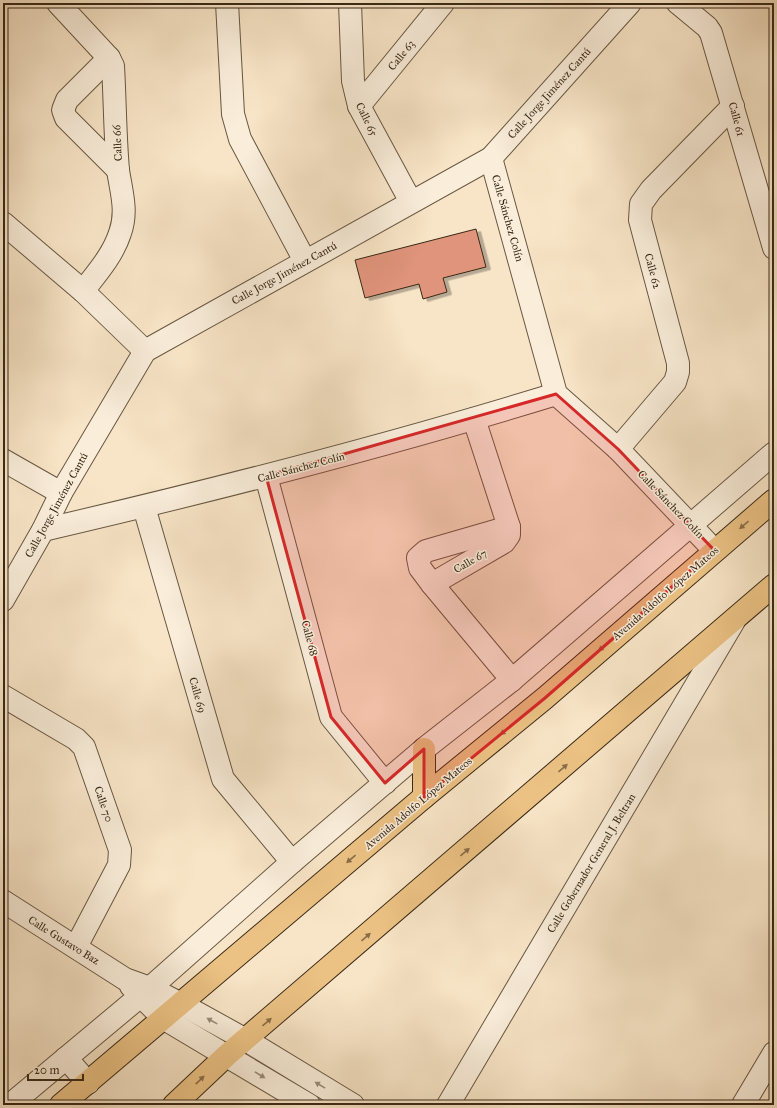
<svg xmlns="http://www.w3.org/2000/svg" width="777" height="1108" font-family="'IM FELL Great Primer',serif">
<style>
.building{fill:#e0947b;stroke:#382816;filter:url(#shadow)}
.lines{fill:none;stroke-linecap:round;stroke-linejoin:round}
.minor-casing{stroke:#685742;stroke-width:24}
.major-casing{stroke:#382816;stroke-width:24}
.minor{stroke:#faeedb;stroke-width:22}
.major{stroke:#ecc284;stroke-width:22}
.oneway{fill:#896d48}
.oneway2{fill:#998b78}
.marked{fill:#d62828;fill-opacity:0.2;stroke:#d62828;stroke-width:3;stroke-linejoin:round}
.labels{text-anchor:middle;stroke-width:3;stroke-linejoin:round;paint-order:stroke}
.street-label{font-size:11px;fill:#382816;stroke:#faeedb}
</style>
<defs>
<filter id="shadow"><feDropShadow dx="4.5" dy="2.5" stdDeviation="0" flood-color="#0004"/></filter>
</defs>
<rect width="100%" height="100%" fill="#f8e5c7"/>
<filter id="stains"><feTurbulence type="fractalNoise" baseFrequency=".005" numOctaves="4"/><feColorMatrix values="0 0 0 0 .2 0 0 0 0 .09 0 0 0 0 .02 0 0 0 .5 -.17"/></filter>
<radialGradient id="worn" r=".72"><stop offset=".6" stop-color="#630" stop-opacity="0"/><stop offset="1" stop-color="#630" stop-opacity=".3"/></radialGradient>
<!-- building -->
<path class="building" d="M476 229 486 267 443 278 447 292 423 299 419 284 365 298 355 260Z"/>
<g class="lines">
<defs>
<g id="minor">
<path d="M58 3 109 58 113 66C115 101 115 136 118 170 121 191 128 211 120 233 113 255 97 273 83 291"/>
<path d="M227 3 233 114 240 139 305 261"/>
<path d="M350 3 353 81 359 106 411 202"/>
<path d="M678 3 707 27 711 33 774 248"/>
<path d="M109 58 67 100 63 110 66 118 118 170"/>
<path d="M359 106 443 3"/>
<path d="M491 158 556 394 618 449 714 550"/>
<path d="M3 223 83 291 145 351"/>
<path d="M474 419 509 527V535L504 542 432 584 512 680"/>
<path d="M618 449 675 382 678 372V363L640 220 641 204 651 190 733 106"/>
<path d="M3 460 61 493"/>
<path d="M266 476 331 717 385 783"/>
<path d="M144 507 223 779 292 862"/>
<path d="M43 530C215 490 387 446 556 394"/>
<path d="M432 584 420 568 418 558 426 551 509 527"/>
<path d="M3 600 43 530 61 493 145 351 491 158 630 3"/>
<path d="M3 696 76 739 84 747 120 850 119 865 76 947"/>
<path d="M3 901 125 979 150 988 181 1004 246 1040 353 1105"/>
<path d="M131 986 163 1018 309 1105"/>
<path d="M66 1058 88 1083"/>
<path d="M10 1105 150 988 292 862 424 749 512 680 774 453"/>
<path d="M448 1105 734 621"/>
<path d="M743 1105 774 1053"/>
</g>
<g id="major">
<path d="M424 749V797"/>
<path d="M61 1105 424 797 545 698 774 500"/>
<path d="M174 1105 227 1055 774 585"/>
</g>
</defs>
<!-- minor casing -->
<use href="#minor" class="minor-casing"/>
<!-- major casing -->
<use href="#major" class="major-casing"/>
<!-- minor -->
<use href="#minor" class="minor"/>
<!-- major -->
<use href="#major" class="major"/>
</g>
<!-- one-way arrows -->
<defs><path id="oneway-solid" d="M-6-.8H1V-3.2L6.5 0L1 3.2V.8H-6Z"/></defs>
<g class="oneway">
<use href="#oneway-solid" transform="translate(744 525) rotate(140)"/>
<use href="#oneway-solid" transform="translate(603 647) rotate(139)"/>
<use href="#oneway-solid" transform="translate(505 731) rotate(141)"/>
<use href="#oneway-solid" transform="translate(563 768) rotate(-41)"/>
<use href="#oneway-solid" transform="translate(465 852) rotate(-41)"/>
<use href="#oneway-solid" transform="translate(351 859) rotate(140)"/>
<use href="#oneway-solid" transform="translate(366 937) rotate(-41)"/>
<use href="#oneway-solid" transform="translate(267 1022) rotate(-41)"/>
<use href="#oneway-solid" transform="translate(200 1080) rotate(-44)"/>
</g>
<g class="oneway2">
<use href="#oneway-solid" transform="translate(212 1021) rotate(-151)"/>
<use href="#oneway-solid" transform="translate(260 1075) rotate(31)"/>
<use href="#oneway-solid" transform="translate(320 1085) rotate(-149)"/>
</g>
<!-- marked area -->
<path class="marked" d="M556 394 618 449 714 550 545 698 424 797V749L385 783 331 717 266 476Z"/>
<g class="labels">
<!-- street labels -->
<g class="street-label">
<text transform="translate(401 55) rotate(-51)" y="4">Calle 63</text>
<text transform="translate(549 93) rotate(-48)" y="4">Calle Jorge Jiménez Cantú</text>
<text transform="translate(367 119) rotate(64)" y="4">Calle 65</text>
<text transform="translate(737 119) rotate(75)" y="4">Calle 61</text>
<text transform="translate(117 143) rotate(-93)" y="4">Calle 66</text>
<text transform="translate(508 218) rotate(74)" y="4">Calle Sánchez Colín</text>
<text transform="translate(653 271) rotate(75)" y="4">Calle 62</text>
<text transform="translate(284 273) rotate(-29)" y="4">Calle Jorge Jiménez Cantú</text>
<text transform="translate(301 467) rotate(-15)" y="4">Calle Sánchez Colín</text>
<text transform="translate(671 504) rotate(46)" y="4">Calle Sánchez Colín</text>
<text transform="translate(56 505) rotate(-61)" y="4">Calle Jorge Jiménez Cantú</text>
<text transform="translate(470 561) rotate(-30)" y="4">Calle 67</text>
<text transform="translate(665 593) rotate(-41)" y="4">Avenida Adolfo López Mateos</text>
<text transform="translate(310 638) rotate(75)" y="4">Calle 68</text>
<text transform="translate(198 695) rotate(74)" y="4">Calle 69</text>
<text transform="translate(418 803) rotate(-40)" y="4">Avenida Adolfo López Mateos</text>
<text transform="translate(104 804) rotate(71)" y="4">Calle 70</text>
<text transform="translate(591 863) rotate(-59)" y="4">Calle Gobernador General J. Beltran</text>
<text transform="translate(64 940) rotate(32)" y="4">Calle Gustavo Baz</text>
</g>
</g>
<!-- margin -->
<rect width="777" height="1108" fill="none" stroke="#f8e5c7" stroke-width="16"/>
<rect x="4" y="4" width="769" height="1100" fill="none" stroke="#382816" stroke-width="2"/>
<rect x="8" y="8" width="761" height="1092" fill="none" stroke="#382816"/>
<!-- scale -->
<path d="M28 1074v6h55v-6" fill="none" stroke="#382816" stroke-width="2"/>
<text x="34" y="1074" font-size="12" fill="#382816" stroke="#faeedb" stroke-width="3" paint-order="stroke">20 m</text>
<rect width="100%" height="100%" filter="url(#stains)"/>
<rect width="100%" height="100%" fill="url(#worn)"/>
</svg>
